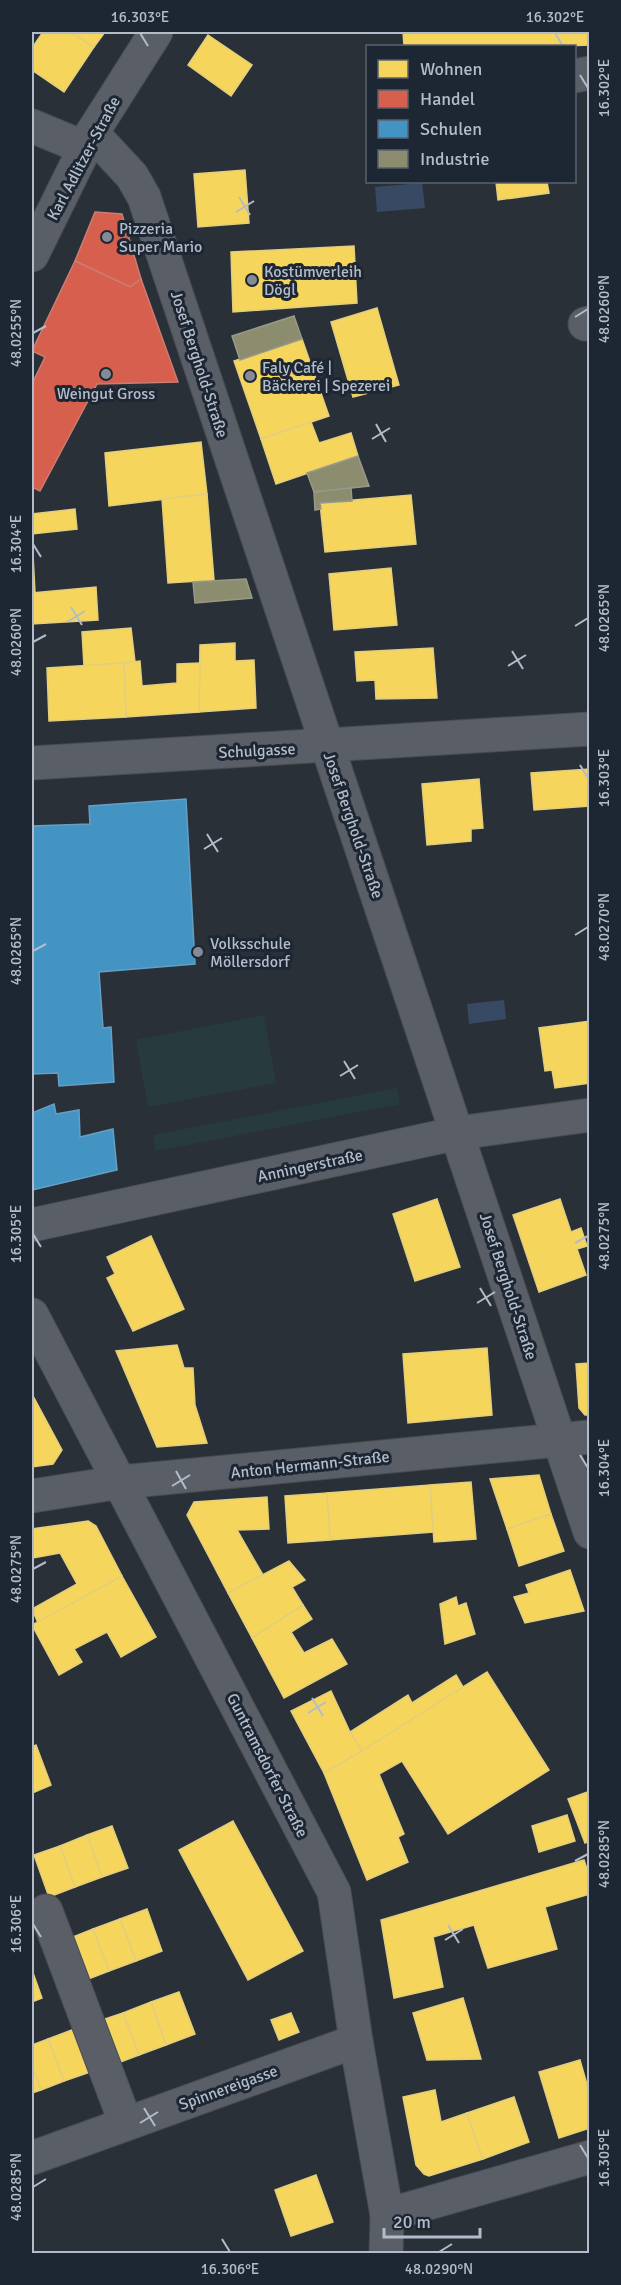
<svg xmlns="http://www.w3.org/2000/svg" width="621" height="2285" font-family="Signika,sans-serif">
<style>
.green{fill:#273a3e}
.water{fill:#384963}
.homes{fill:#f6d55c;stroke:#e2ce7d;stroke-width:1.5}
.shops{fill:#d6604d;stroke:#cc7c72;stroke-width:1.5}
.schools{fill:#4393c3;stroke:#659fc5;stroke-width:1.5}
.industry{fill:#8c8c6e;stroke:#989a89;stroke-width:1.5}
.lines{fill:none;stroke-linecap:round;stroke-linejoin:round}
.minor-casing{stroke:#484c53;stroke-width:35}
.minor{stroke:#5a5e66;stroke-width:33}
.ticks{fill:none;stroke:#b4bcc9;stroke-width:2}
.poi-dot{fill:#848b96;stroke:#1d2633;stroke-width:2}
.labels{text-anchor:middle;stroke-width:6;stroke-linejoin:round;paint-order:stroke}
.street-label{font-size:16px;fill:#b4bcc9;stroke:#1d2633}
.poi-label{font-size:16px;fill:#b4bcc9;stroke:#1d2633;text-anchor:start}
.neatline{fill:none;stroke:#b4bcc9;stroke-width:2}
.ticks-label{font-size:15px;text-anchor:middle;fill:#b4bcc9}
</style>
<rect width="100%" height="100%" fill="#2a3038"/>
<!-- green -->
<g class="green">
<path d="M264 1015 276 1083 148 1107 136 1040Z"/>
<path d="M397 1088 400 1104 156 1151 153 1135Z"/>
</g>
<!-- water -->
<g class="water">
<path d="M422 183 425 208 377 212 375 187Z"/>
<path d="M504 1000 506 1019 469 1024 467 1004Z"/>
</g>
<!-- homes -->
<g class="homes">
<path d="M43 32H71L94 47 64 92 32 70V48Z"/>
<path d="M71 32H105L94 47Z"/>
<path d="M403 32H590V45L563 46H404Z"/>
<path d="M208 35 252 65 231 96 188 65Z"/>
<path d="M245 170 249 223 198 227 194 174Z"/>
<path d="M496 182H547L549 193 498 200Z"/>
<path d="M354 246 357 303 233 312 231 252Z"/>
<path d="M377 308 399 385 353 397 331 322Z"/>
<path d="M302 339 329 416 261 439 234 361Z"/>
<path d="M311 422 319 443 351 433 358 456 276 484 261 439Z"/>
<path d="M201 442 207 494 109 506 105 453Z"/>
<path d="M207 494 214 580 168 583 162 499Z"/>
<path d="M411 495 416 544 325 552 320 503Z"/>
<path d="M75 509 77 529 32 534V514Z"/>
<path d="M32 535 35 593H32Z"/>
<path d="M391 568 397 625 334 630 329 574Z"/>
<path d="M96 587 98 620 32 624V593Z"/>
<path d="M131 628 135 662 84 666 82 632Z"/>
<path d="M235 643V661L254 660 256 708 199 712 200 645Z"/>
<path d="M433 648 437 698 376 699 375 680 357 681 355 652Z"/>
<path d="M140 661 142 686 177 683V664L200 663 199 712 126 717 124 663Z"/>
<path d="M124 663 126 717 49 721 47 668Z"/>
<path d="M590 769V806L534 810 531 773Z"/>
<path d="M479 779 483 828 471 829V841L427 845 422 784Z"/>
<path d="M590 1021V1083L555 1088 552 1070 545 1071 539 1028Z"/>
<path d="M437 1199 460 1267 415 1281 393 1214Z"/>
<path d="M560 1199 571 1232 581 1228 587 1246 577 1249 586 1275 539 1292 513 1215Z"/>
<path d="M151 1236 184 1309 133 1331 107 1278 115 1274 107 1257Z"/>
<path d="M177 1345 184 1368H193L195 1405 207 1443 157 1447 116 1351Z"/>
<path d="M487 1348 492 1415 408 1423 403 1354Z"/>
<path d="M590 1363V1415H585L579 1408 576 1364Z"/>
<path d="M32 1394 62 1450 53 1464 32 1467Z"/>
<path d="M539 1475 551 1514 507 1529 490 1479Z"/>
<path d="M471 1482 476 1539 434 1542 430 1485Z"/>
<path d="M430 1485 433 1532 330 1540 327 1493Z"/>
<path d="M327 1493 330 1540 288 1543 285 1496Z"/>
<path d="M267 1497 269 1529 237 1530 263 1575 228 1593 187 1515 194 1502Z"/>
<path d="M551 1514 564 1551 519 1566 507 1529Z"/>
<path d="M88 1521 96 1526 122 1576 38 1623 32 1609 77 1584 60 1553 32 1558V1529Z"/>
<path d="M289 1561 305 1580 292 1587 303 1605 252 1638 228 1593Z"/>
<path d="M570 1570 584 1611 525 1623 514 1597 529 1593 526 1585Z"/>
<path d="M122 1576 156 1637 121 1657 107 1632 74 1649 82 1662 59 1675 32 1625Z"/>
<path d="M456 1597 458 1606 466 1603 475 1634 445 1644 440 1604Z"/>
<path d="M303 1605 312 1619 291 1632 304 1653 332 1639 347 1664 284 1698 252 1638Z"/>
<path d="M487 1672 549 1770 448 1834 402 1761 379 1774 404 1834 398 1837 408 1862 367 1880 324 1773Z"/>
<path d="M456 1675 463 1687 362 1751 350 1732 408 1695 412 1703Z"/>
<path d="M331 1691 350 1732 362 1751 324 1773 291 1711Z"/>
<path d="M36 1745 51 1785 32 1793V1747Z"/>
<path d="M590 1791V1841L585 1843 568 1799Z"/>
<path d="M567 1815 575 1841 539 1852 532 1826Z"/>
<path d="M233 1821 303 1951 248 1980 179 1850Z"/>
<path d="M112 1826 128 1868 102 1877 87 1835Z"/>
<path d="M87 1835 102 1877 75 1887 60 1846Z"/>
<path d="M60 1846 75 1887 49 1897 34 1855Z"/>
<path d="M584 1860 590 1878V1894L545 1907 557 1949 488 1968 474 1925 433 1937 443 1987 394 1998 381 1920Z"/>
<path d="M147 1909 162 1951 136 1961 120 1919Z"/>
<path d="M120 1919 136 1961 109 1971 93 1929Z"/>
<path d="M93 1929 109 1971 83 1981 68 1939Z"/>
<path d="M32 1970 42 1998 32 2002Z"/>
<path d="M179 1992 195 2034 166 2045 151 2002Z"/>
<path d="M463 1998 481 2059 427 2060 413 2013Z"/>
<path d="M151 2002 166 2045 139 2055 123 2013Z"/>
<path d="M123 2013 139 2055 115 2064 99 2021Z"/>
<path d="M291 2013 299 2032 279 2040 271 2020Z"/>
<path d="M77 2028 93 2071 64 2081 48 2039Z"/>
<path d="M48 2039 64 2081 41 2090 32 2065V2045Z"/>
<path d="M580 2060 590 2095V2128L559 2138 539 2072Z"/>
<path d="M32 2065 41 2090 32 2093Z"/>
<path d="M435 2090 441 2122 467 2113 483 2159 429 2176 424 2174 416 2165 403 2097Z"/>
<path d="M514 2097 529 2142 483 2159 467 2113Z"/>
<path d="M316 2175 333 2222 291 2236 275 2190Z"/>
</g>
<!-- shops -->
<g class="shops">
<path d="M95 212 122 214 141 279 130 287 75 261Z"/>
<path d="M75 261 130 287 141 279 178 382 97 384 40 491 32 487V384L45 357 32 351Z"/>
</g>
<!-- schools -->
<g class="schools">
<path d="M186 799 195 964 99 972 103 1028 111 1027 114 1082 59 1086 58 1073 32 1074V826L90 824 89 806Z"/>
<path d="M54 1104 56 1114 79 1110 80 1137 113 1129 117 1170 32 1190V1113Z"/>
</g>
<!-- industry -->
<g class="industry">
<path d="M294 316 302 339 240 360 232 336Z"/>
<path d="M358 456 369 486 314 492 307 473Z"/>
<path d="M351 488 352 501 320 503 321 509 315 510 314 492Z"/>
<path d="M246 579 252 598 195 603 193 582Z"/>
</g>
<g class="lines">
<defs>
<g id="minor">
<path d="M574 76 590 73"/>
<path d="M32 126 85 148"/>
<path d="M92 133 132 176 144 197 590 1532"/>
<path d="M32 255 92 133 156 32"/>
<path d="M585 324 590 323"/>
<path d="M32 763 590 729"/>
<path d="M32 1225 458 1133 590 1115"/>
<path d="M32 1315 334 1892 356 2041 387 2215 386 2254"/>
<path d="M32 1496 121 1482 590 1437"/>
<path d="M46 1911 126 2124"/>
<path d="M32 2158 356 2041"/>
<path d="M387 2215 590 2157"/>
</g>
</defs>
<!-- minor casing -->
<use href="#minor" class="minor-casing"/>
<!-- minor -->
<use href="#minor" class="minor"/>
</g>
<!-- ticks -->
<path class="ticks" d="M140 33 148 46M555 33 563 46M580 75 588 88M239 197 250 215M236 212 254 201M575 317 588 309M33 333 46 326M376 424 386 442M372 439 390 428M33 544 41 557M71 607 82 625M67 622 85 611M575 626 588 618M33 642 46 635M512 651 523 669M508 666 526 655M580 765 588 778M207 834 218 852M204 849 222 838M575 935 588 927M33 951 46 944M344 1061 355 1079M340 1076 358 1065M33 1234 41 1247M575 1243 588 1236M480 1288 491 1306M477 1303 495 1292M580 1455 588 1468M176 1471 186 1489M172 1486 190 1475M33 1569 46 1562M312 1698 323 1716M308 1713 326 1702M575 1861 588 1854M33 1924 41 1937M448 1925 459 1943M445 1940 463 1929M144 2108 155 2126M140 2123 158 2112M580 2145 588 2158M33 2187 46 2179M222 2239 230 2252M439 2252 452 2244"/>
<!-- markers -->
<g class="poi-dot">
<circle cx="107" cy="237" r="6"/>
<circle cx="252" cy="280" r="6"/>
<circle cx="106" cy="374" r="6"/>
<circle cx="250" cy="376" r="6"/>
<circle cx="198" cy="952" r="6"/>
</g>
<g class="labels">
<!-- street labels -->
<g class="street-label">
<text transform="translate(83 158) rotate(-62)" y="6">Karl Adlitzer-Straße</text>
<text transform="translate(200 364) rotate(72)" y="6">Josef Berghold-Straße</text>
<text transform="translate(257 750) rotate(-3)" y="6">Schulgasse</text>
<text transform="translate(354 825) rotate(71)" y="6">Josef Berghold-Straße</text>
<text transform="translate(310 1165) rotate(-12)" y="6">Anningerstraße</text>
<text transform="translate(509 1286) rotate(72)" y="6">Josef Berghold-Straße</text>
<text transform="translate(310 1464) rotate(-6)" y="6">Anton Hermann-Straße</text>
<text transform="translate(268 1765) rotate(63)" y="6">Guntramsdorfer Straße</text>
<text transform="translate(228 2087) rotate(-20)" y="6">Spinnereigasse</text>
</g>
<!-- poi labels -->
<g class="poi-label">
<text x="119" y="234">Pizzeria<tspan x="119" dy="18">Super Mario</tspan></text>
<text x="264" y="277">Kostümverleih<tspan x="264" dy="18">Dögl</tspan></text>
<text x="262" y="373">Faly Café |<tspan x="262" dy="18">Bäckerei | Spezerei</tspan></text>
<text x="106" y="399" text-anchor="middle">Weingut Gross</text>
<text x="210" y="949">Volksschule<tspan x="210" dy="18">Möllersdorf</tspan></text>
</g>
</g>
<!-- border -->
<rect width="621" height="2285" fill="none" stroke="#1d2633" stroke-width="66"/>
<!-- legend -->
<rect x="366" y="45" width="210" height="138" fill="#1d2633" stroke="#59626f" stroke-width="1.5"/>
<rect x="378" y="60" width="30" height="18" fill="#f6d55c" stroke="#59626f" stroke-width="1.5"/>
<text x="420" y="75" font-size="18" fill="#b4bcc9">Wohnen</text>
<rect x="378" y="90" width="30" height="18" fill="#d6604d" stroke="#59626f" stroke-width="1.5"/>
<text x="420" y="105" font-size="18" fill="#b4bcc9">Handel</text>
<rect x="378" y="120" width="30" height="18" fill="#4393c3" stroke="#59626f" stroke-width="1.5"/>
<text x="420" y="135" font-size="18" fill="#b4bcc9">Schulen</text>
<rect x="378" y="150" width="30" height="18" fill="#8c8c6e" stroke="#59626f" stroke-width="1.5"/>
<text x="420" y="165" font-size="18" fill="#b4bcc9">Industrie</text>
<!-- scale -->
<path d="M384 2228v9h96v-9" fill="none" stroke="#b4bcc9" stroke-width="3"/>
<text x="393" y="2228" font-size="18" fill="#b4bcc9" stroke="#1d2633" stroke-width="4.5" paint-order="stroke">20 m</text>
<rect x="33" y="33" width="555" height="2219" class="neatline"/>
<g class="ticks-label">
<text x="140" y="22">16.303°E</text>
<text x="555" y="22">16.302°E</text>
<text transform="translate(604 88) rotate(-90)" y="5">16.302°E</text>
<text transform="translate(604 309) rotate(-90)" y="5">48.0260°N</text>
<text transform="translate(16 333) rotate(-90)" y="5">48.0255°N</text>
<text transform="translate(16 544) rotate(-90)" y="5">16.304°E</text>
<text transform="translate(604 618) rotate(-90)" y="5">48.0265°N</text>
<text transform="translate(16 642) rotate(-90)" y="5">48.0260°N</text>
<text transform="translate(604 778) rotate(-90)" y="5">16.303°E</text>
<text transform="translate(604 927) rotate(-90)" y="5">48.0270°N</text>
<text transform="translate(16 951) rotate(-90)" y="5">48.0265°N</text>
<text transform="translate(16 1234) rotate(-90)" y="5">16.305°E</text>
<text transform="translate(604 1236) rotate(-90)" y="5">48.0275°N</text>
<text transform="translate(604 1468) rotate(-90)" y="5">16.304°E</text>
<text transform="translate(16 1569) rotate(-90)" y="5">48.0275°N</text>
<text transform="translate(604 1854) rotate(-90)" y="5">48.0285°N</text>
<text transform="translate(16 1924) rotate(-90)" y="5">16.306°E</text>
<text transform="translate(604 2158) rotate(-90)" y="5">16.305°E</text>
<text transform="translate(16 2187) rotate(-90)" y="5">48.0285°N</text>
<text x="230" y="2274">16.306°E</text>
<text x="439" y="2274">48.0290°N</text>
</g>
</svg>
